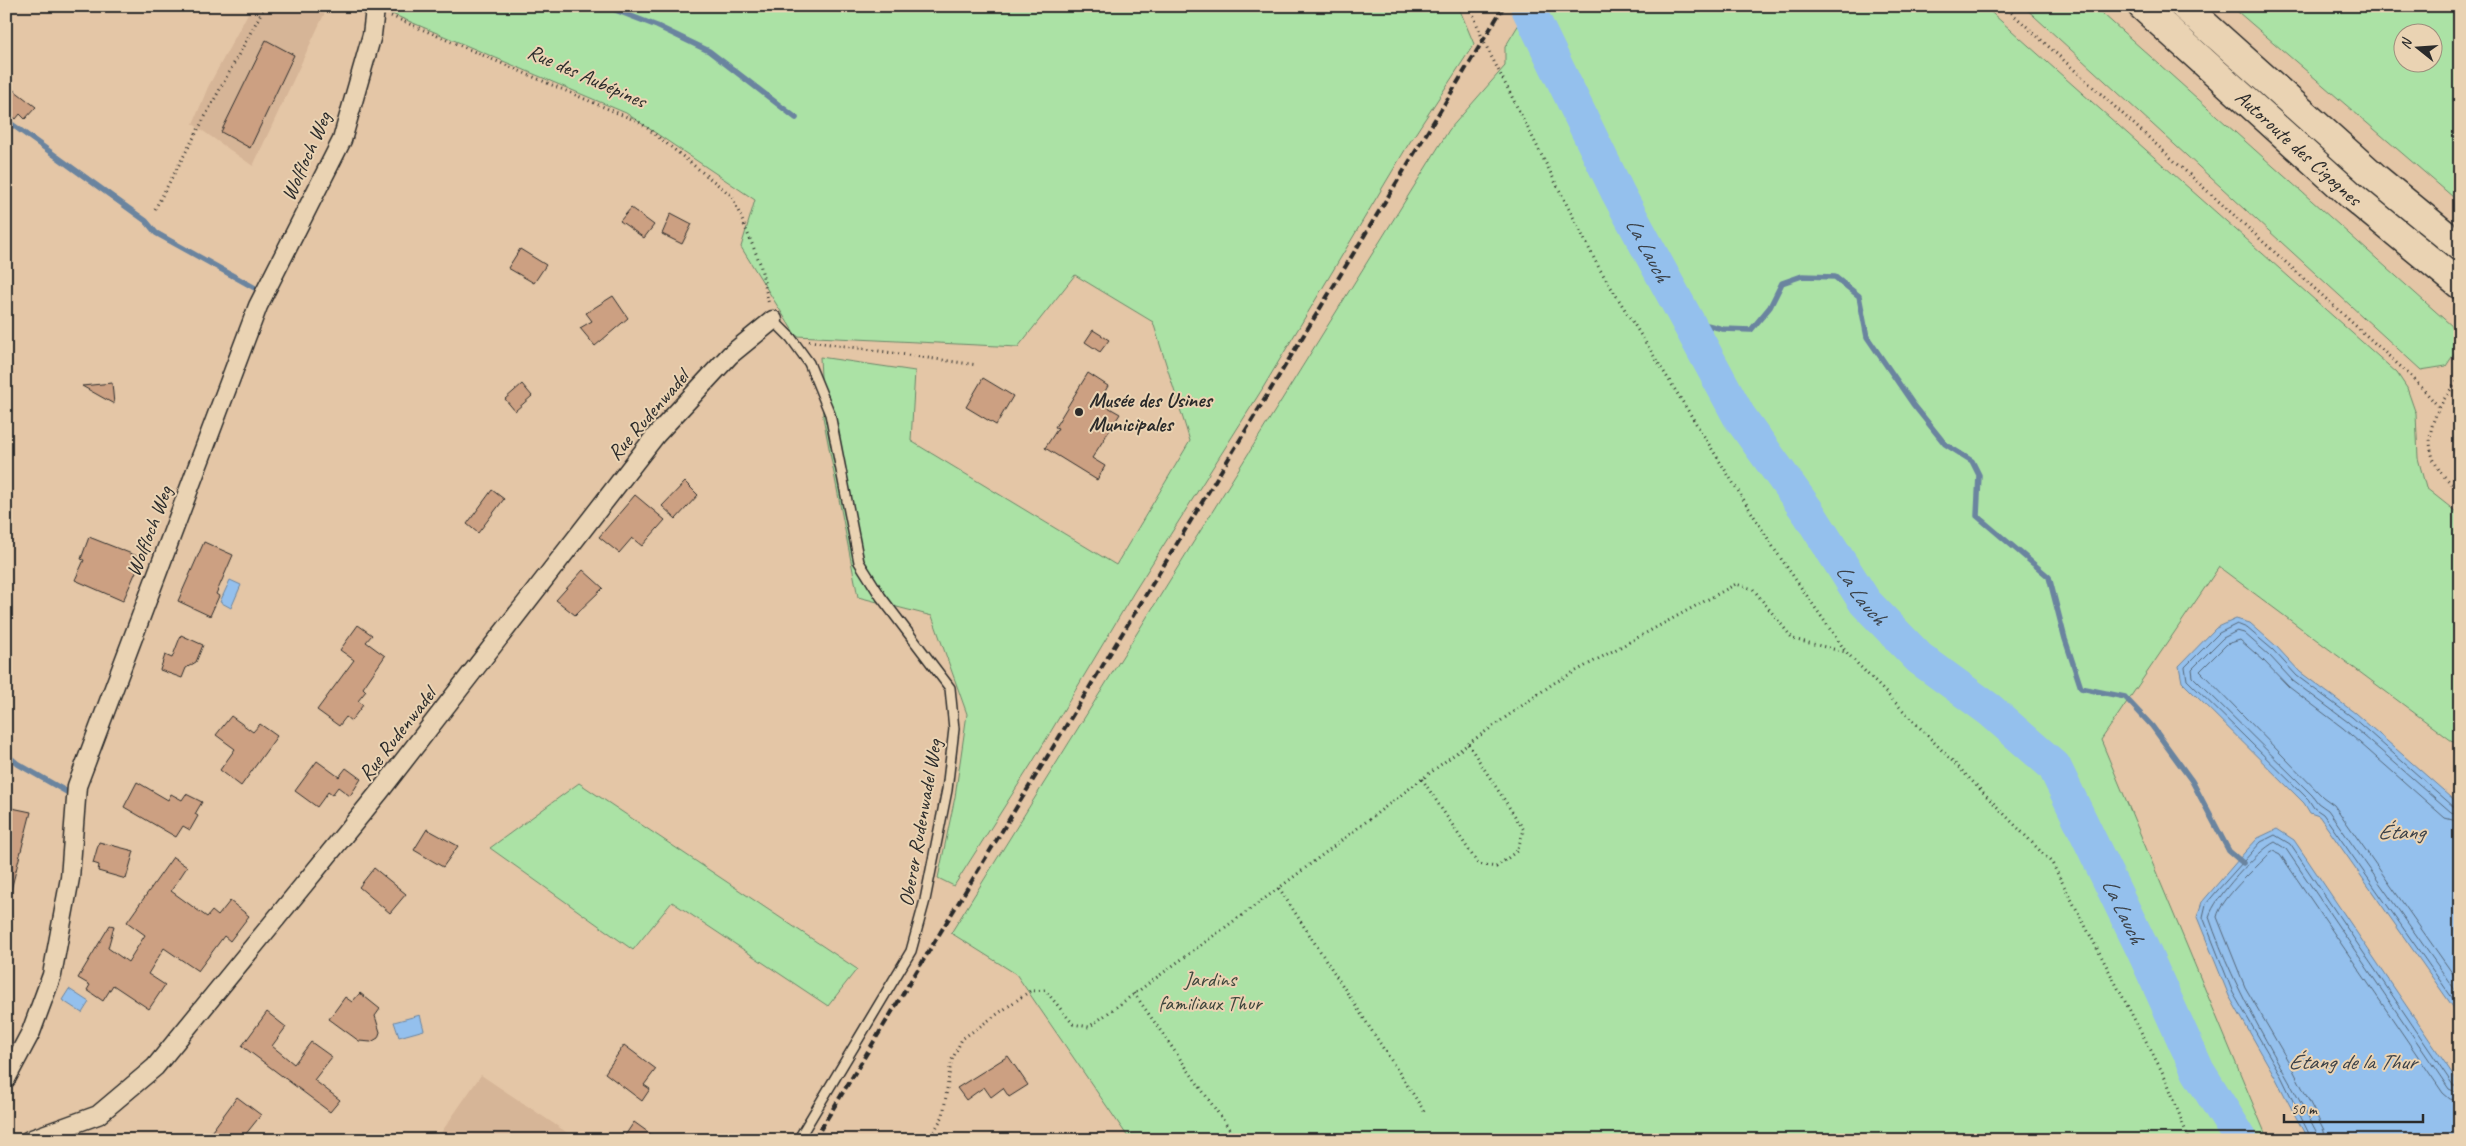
<svg xmlns="http://www.w3.org/2000/svg" width="2466" height="1146" font-family="Caveat,sans-serif">
<style>
.built{fill:#d6b597}
.green{fill:#abe2a5;stroke:#6b8668;fill-rule:evenodd}
.water{fill:#94c0ed;stroke:#6a849f}
.lines{fill:none;stroke-linecap:round;stroke-linejoin:round}
.shore{stroke:#556779;stroke-width:1}
.stream{stroke:#6a849f;stroke-width:5.5}
.river{stroke:#94c0ed;stroke-width:34}
.building{fill:#cca082;stroke:#2b2b2b}
.lane-casing{stroke:#2b2b2b;stroke-width:12}
.street-casing{stroke:#2b2b2b;stroke-width:21}
.highway-casing{stroke:#2b2b2b;stroke-width:31}
.path{stroke:#2b2b2b;stroke-width:3;stroke-dasharray:1 4;stroke-linecap:butt}
.lane{stroke:#ead3b3;stroke-width:9}
.street{stroke:#ead3b3;stroke-width:18}
.highway{stroke:#ead3b3;stroke-width:28}
.rail{stroke:#2b2b2b;stroke-width:4;stroke-dasharray:8 4;stroke-linecap:butt}
.poi-dot{fill:#2b2b2b;stroke:#ead3b3;stroke-width:2}
.labels{text-anchor:middle;stroke-width:4;stroke-linejoin:round;paint-order:stroke}
.street-label{font-size:21px;fill:#2b2b2b;stroke:#ead3b3}
.poi-label{font-size:21px;font-weight:bold;fill:#2b2b2b;stroke:#ead3b3;text-anchor:start}
.park-label{font-size:21px;fill:#3e463d;stroke:#ead3b3}
.water-label{font-size:22px;font-style:italic;fill:#3b4148;stroke:#ead3b3}
</style>
<rect width="100%" height="100%" fill="#e4c6a6"/>
<filter id="ink" filterUnits="userSpaceOnUse"><feTurbulence type="fractalNoise" baseFrequency=".02" numOctaves="2"/><feDisplacementMap in="SourceGraphic" scale="10" xChannelSelector="R" yChannelSelector="G"/><feConvolveMatrix kernelMatrix="1 2 1 2 8 2 1 2 1" color-interpolation-filters="sRGB"/></filter>
<g filter="url(#ink)">
<!-- built -->
<g class="built">
<path d="M252 6H328L253 166 193 124 208 87Z"/>
<path d="M481 1075 578 1140H436Z"/>
</g>
<!-- green -->
<g class="green">
<path d="M373 6H1461L1459 8 1474 44 1408 145 1261 391 1134 592 1032 763 954 886 938 878 955 797 967 714 932 616 858 597 823 417 820 357 915 371 911 441 1116 565 1190 441 1153 322 1075 275 1018 347 796 336 741 247 755 200 626 113Z"/>
<path d="M1530 6H1984L2397 373 2407 388 2416 414 2418 458 2426 488 2460 515V747L2219 567 2101 740 2268 1140H1130L1016 974 951 933 1449 130 1505 66V47Z"/>
<path d="M2023 6H2094L2453 327 2460 345 2446 366 2421 370Z"/>
<path d="M2231 6H2460V203ZM2404 32H2434V62H2404Z"/>
<path d="M579 783 857 969 828 1006 672 902 633 950 490 848Z"/>
</g>
<!-- water -->
<g class="water">
<path d="M230 580 241 585 231 608 220 602Z"/>
<path d="M2236 619 2250 623 2276 646 2300 672 2355 713 2460 805V1017L2319 816 2310 813 2304 803 2182 682 2179 666 2216 628Z"/>
<path d="M2277 829 2294 840 2460 1085V1140H2308L2274 1075 2229 996 2197 917 2202 902 2245 852 2258 838Z"/>
<path d="M69 989 89 1002 82 1013 62 1000Z"/>
<path d="M420 1015 424 1030 399 1037 394 1022Z"/>
</g>
<g class="lines">
<!-- shore -->
<g class="shore">
<path d="M2460 809 2454 807 2352 717 2297 676 2273 650 2247 628 2237 624 2219 633 2185 667 2187 680 2308 799 2314 808 2323 814 2460 1009"/>
<path d="M2460 815 2451 812 2348 722 2293 681 2269 655 2244 633 2237 631 2223 638 2192 669 2193 677 2312 795 2318 803 2328 810 2460 997"/>
<path d="M2460 822 2445 818 2343 728 2289 687 2263 660 2240 640 2227 644 2200 671 2323 797 2334 805 2460 984"/>
<path d="M2312 1140 2279 1072 2233 993 2203 917 2206 904 2217 891 2261 842 2275 835 2290 844 2453 1085 2460 1087"/>
<path d="M2318 1140 2317 1133C2280 1062 2235 994 2209 917 2214 898 2257 851 2275 842L2286 849 2449 1089 2460 1094"/>
<path d="M2325 1140 2324 1130 2291 1066 2245 987 2217 917C2221 898 2256 868 2269 854L2274 851 2280 854 2443 1093 2450 1099 2460 1101"/>
</g>
<!-- stream -->
<g class="stream">
<path d="M605 6 657 26 709 51 796 118"/>
<path d="M6 120 146 221 156 233 255 288"/>
<path d="M1687 320 1723 329 1751 330 1770 307 1782 283 1802 276 1835 277 1859 296 1867 337 1913 404 1945 444 1972 461 1979 475 1977 516 2049 577 2065 639 2081 688 2125 697 2152 726 2192 781 2229 851 2243 863"/>
<path d="M6 754 18 764 67 792"/>
</g>
<!-- river -->
<path class="river" id="s1" d="M1527 6 1618 193 1739 416 1808 512 1865 602 1919 658 1990 710 2054 766 2143 950 2198 1071 2241 1140"/>
</g>
<!-- building -->
<g class="building">
<path d="M266 40 294 55 250 148 221 132Z"/>
<path d="M6 84 36 107 25 119 20 114 16 119 6 111Z"/>
<path d="M631 208 654 225 644 238 620 221Z"/>
<path d="M671 213 692 224 682 244 662 234Z"/>
<path d="M520 249 546 265 534 283 508 268Z"/>
<path d="M613 296 628 318 595 346 580 328 592 321 586 313Z"/>
<path d="M1093 330 1109 340 1100 352 1085 342Z"/>
<path d="M1088 373 1108 386 1099 402 1120 414 1092 458 1105 466 1097 480 1045 448 1058 428 1055 427Z"/>
<path d="M983 378 1013 396 996 425 966 407Z"/>
<path d="M112 383 114 404 82 386Z"/>
<path d="M522 384 532 396 515 411 505 399Z"/>
<path d="M685 482 698 495 676 519 662 506Z"/>
<path d="M492 490 504 499 478 533 467 524Z"/>
<path d="M635 495 665 520 642 546 632 538 619 553 599 537Z"/>
<path d="M89 537 142 558 123 601 75 580 84 560 81 559Z"/>
<path d="M204 542 233 555 216 594 219 596 210 616 178 601Z"/>
<path d="M583 570 603 588 575 615 556 600Z"/>
<path d="M358 625 372 635 366 642 385 656 363 688 366 691 358 701 363 705 351 721 346 717 339 726 317 710 354 660 340 650Z"/>
<path d="M181 635 203 645 196 662 186 668 182 678 160 670 165 655 172 658Z"/>
<path d="M231 716 253 732 260 724 277 736 241 786 220 770 235 749 216 735Z"/>
<path d="M317 761 339 777 346 768 361 779 350 796 338 787 332 795 328 792 317 807 295 791Z"/>
<path d="M137 782 168 800 171 794 182 800 186 794 202 802 195 814 198 816 190 830 183 826 176 837 124 807Z"/>
<path d="M12 808 31 812 11 890 6 889V821H8Z"/>
<path d="M427 829 458 846 443 867 414 850Z"/>
<path d="M99 842 134 851 126 879 98 871 99 865 93 863Z"/>
<path d="M173 857 187 867 171 891 207 917 212 911 218 916 230 901 249 916 230 941 224 936 198 971 164 948 148 974 165 985 149 1009 113 985 103 1001 87 990 90 985 78 978 110 925 114 926 108 948 128 962 145 935 127 922Z"/>
<path d="M374 868 406 894 390 913 359 887Z"/>
<path d="M360 993 380 1009 375 1016 380 1032 378 1038 371 1042 359 1041 329 1019 345 997 352 1002Z"/>
<path d="M267 1012 286 1027 272 1046 294 1064 311 1042 332 1057 314 1080 340 1100 330 1112 242 1046Z"/>
<path d="M624 1045 656 1069 644 1085 650 1089 642 1101 605 1073Z"/>
<path d="M1008 1056 1028 1085 1009 1097 1003 1088 991 1097 984 1087 966 1100 957 1088Z"/>
<path d="M237 1097 261 1115 241 1140H223L212 1131Z"/>
<path d="M634 1122 659 1140H622Z"/>
</g>
<g class="lines">
<defs>
<path id="lane" d="M773 320 791 338 809 363 830 414 859 562 881 597 950 688 954 729 947 790 925 900 911 951 798 1140"/>
<g id="street">
<path d="M6 1079 31 1032 52 975 70 878 77 786 258 306 342 140 372 35 375 9 371 6"/>
<path d="M29 1140 98 1115 155 1067 381 790 656 435 730 355 773 320"/>
</g>
<g id="highway">
<path id="s2" d="M2142 6 2353 197 2460 285"/>
<path d="M2184 6 2376 178 2460 247"/>
</g>
</defs>
<!-- lane casing -->
<use href="#lane" class="lane-casing"/>
<!-- street casing -->
<use href="#street" class="street-casing"/>
<!-- highway casing -->
<use href="#highway" class="highway-casing"/>
<!-- path -->
<g class="path">
<path d="M1470 6 1483 40 1599 268 1775 550 1846 652 2052 863 2166 1079 2189 1140"/>
<path d="M2004 6 2413 378 2438 406"/>
<path d="M391 16 641 123 732 196 760 263 769 305"/>
<path d="M155 209 265 6"/>
<path d="M809 341 977 365"/>
<path d="M2460 378C2428 415 2413 457 2460 490"/>
<path d="M1422 779 1478 864 1496 867 1517 851 1524 830 1468 744"/>
<path d="M1279 888 1426 1114"/>
<path d="M1134 993 1237 1140"/>
<path d="M929 1140 943 1116 951 1062 962 1039 1030 991 1045 990 1073 1024 1089 1027 1279 888 1468 744 1554 683 1736 584 1753 589 1793 639 1845 652"/>
</g>
<!-- lane -->
<use href="#lane" class="lane"/>
<!-- street -->
<use href="#street" class="street"/>
<!-- highway -->
<use href="#highway" class="highway"/>
<!-- rail -->
<path class="rail" d="M814 1140 1504 6"/>
</g>
</g>
<!-- markers -->
<circle class="poi-dot" cx="1079" cy="412" r="5"/>
<g class="labels">
<!-- street labels -->
<g class="street-label">
<text transform="translate(587 76) rotate(24)" y="7">Rue des Aubépines</text>
<text dy="7" stroke="none"><textPath href="#s2" startOffset="211">Autoroute des Cigognes</textPath></text>
<text transform="translate(306 156) rotate(-66)" y="7">Wolfloch Weg</text>
<text transform="translate(648 415) rotate(-49)" y="7">Rue Rudenwadel</text>
<text transform="translate(149 531) rotate(-69)" y="7">Wolfloch Weg</text>
<text transform="translate(397 734) rotate(-52)" y="7">Rue Rudenwadel</text>
<text transform="translate(920 823) rotate(-80)" y="7">Oberer Rudenwadel Weg</text>
</g>
<!-- poi labels -->
<g class="poi-label">
<text x="1089" y="407">Musée des Usines<tspan x="1089" dy="24">Municipales</tspan></text>
</g>
<!-- park labels -->
<g class="park-label">
<text x="1210" y="986">Jardins<tspan x="1210" dy="24">familiaux Thur</tspan></text>
</g>
<!-- water labels -->
<g class="water-label">
<text dy="8" stroke="none"><textPath href="#s1" startOffset="272">La Lauch</textPath></text>
<text dy="8" stroke="none"><textPath href="#s1" startOffset="678">La Lauch</textPath></text>
<text x="2401" y="839">Étang</text>
<text dy="8" stroke="none"><textPath href="#s1" startOffset="1098">La Lauch</textPath></text>
<text x="2352" y="1069">Étang de la Thur</text>
</g>
</g>
<!-- margin -->
<rect width="2466" height="1146" fill="none" stroke="#ead3b3" stroke-width="25"/>
<rect x="12" y="12" width="2441" height="1121" fill="none" stroke="#2b2b2b" stroke-width="2" filter="url(#ink)"/>
<!-- north arrow -->
<g transform="translate(2418 48) rotate(287)"><circle r="24" fill="#ead3b3" stroke="#9e907d"/>
<path d="M0-4L9 19L0 12L-9 19Z" fill="#2b2b2b"/>
<text y="-8" font-size="14" font-weight="bold" text-anchor="middle" fill="#2b2b2b">N</text>
</g>
<!-- scale -->
<path d="M2284 1114v8h139v-8" fill="none" stroke="#2b2b2b" stroke-width="2.5"/>
<text x="2291" y="1114" font-size="15" fill="#2b2b2b" stroke="#ead3b3" stroke-width="4" paint-order="stroke">50 m</text>
</svg>
